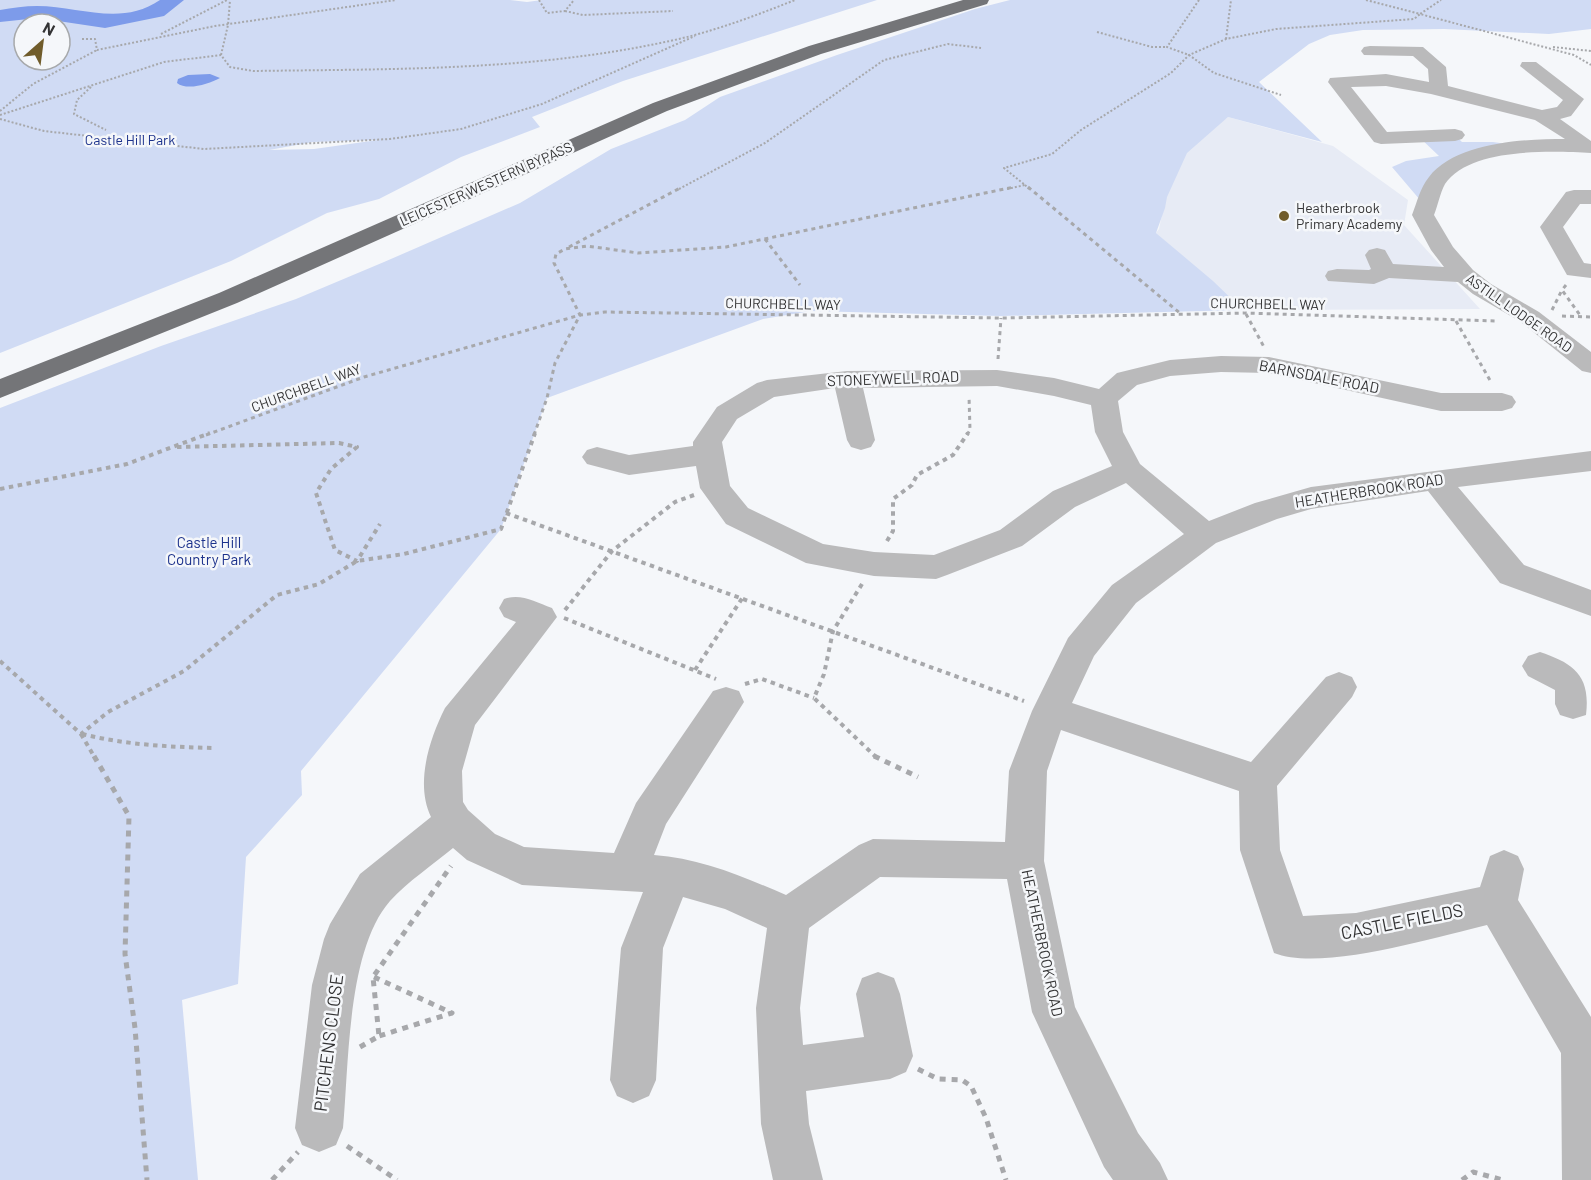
<svg xmlns="http://www.w3.org/2000/svg" width="1591" height="1180" font-family="Barlow,sans-serif">
<style>
.built{fill:#e7ebf5}
.green{fill:#d0dbf4;fill-rule:evenodd}
.water{fill:#7d9bea}
.lines{fill:none;stroke-linecap:round;stroke-linejoin:round}
.river{fill:#7d9bea;fill-rule:evenodd}
.path-far3{stroke:#a7a8ab;stroke-width:2;stroke-dasharray:2 2;stroke-linecap:butt}
.path-far2{stroke:#a7a8ab;stroke-width:3;stroke-dasharray:4 4;stroke-linecap:butt}
.path-far1{stroke:#a7a8ab;stroke-width:4;stroke-dasharray:4.5 4.5;stroke-linecap:butt}
.path{stroke:#a7a8ab;stroke-width:5;stroke-dasharray:6 6;stroke-linecap:butt}
.minor{fill:#bababb;fill-rule:evenodd}
.highway{fill:#747578;fill-rule:evenodd}
.poi-dot{fill:#705c2b;stroke:#f5f7fa;stroke-width:2}
.labels{text-anchor:middle;stroke-width:5;stroke-linejoin:round;paint-order:stroke}
.far-park-label{font-size:14px;fill:#1c328c;stroke:#f5f7fa}
.far-street-label{font-size:14px;fill:#333334;stroke:#f5f7fa}
.far-poi-label{font-size:14px;fill:#333334;stroke:#f5f7fa;text-anchor:start}
.street-label{font-size:15px;fill:#333334;stroke:#f5f7fa}
.park-label{font-size:15px;fill:#1c328c;stroke:#f5f7fa}
.near-street-label{font-size:18px;fill:#333334;stroke:#f5f7fa}
</style>
<rect width="100%" height="100%" fill="#f5f7fa"/>
<!-- built -->
<path class="built" d="M1228 117 1333 146 1408 200 1404 225 1480 309 1243 310 1156 233 1159 229 1169 181 1182 157 1202 136Z"/>
<!-- green -->
<g class="green">
<path d="M0 0H174L157 12 106 22 104 25C134 20 153 19 177 0H510L527 2 542 0H877L623 81 532 117 540 127 461 157 379 199 327 213 231 261 0 353ZM24 24H60V60H24ZM378 140 314 149 269 150 313 142Z"/>
<path d="M1010 0H1591V29L1549 34 1444 29 1363 30 1330 35 1309 44 1259 82 1322 142 1228 117 1187 153 1167 197 1165 208 1156 233 1213 281 1243 310 1001 316 811 311 763 319 547 398 501 529 301 771 302 795 246 857 238 984 182 1000 198 1180H0V408L161 346 296 299 384 262 520 203 611 149 685 120 720 97 837 55 975 9Z"/>
<path d="M1455 135 1462 142H1493L1527 147 1457 162 1426 207 1392 167 1406 161 1439 156 1418 136Z"/>
</g>
<!-- water -->
<path class="water" d="M210 74 220 78C209 84 187 91 177 83L178 79 188 75Z"/>
<g class="lines">
<!-- river -->
<path class="river" d="M160 0H184L164 16 105 28 38 18 0 22V10C12 8 25 6 37 6 79 6 121 27 160 0Z"/>
<!-- path-far3 -->
<g class="path-far3">
<path d="M539 0 547 13 565 11 574 0"/>
<path d="M1199 0 1167 47 1189 55 1214 73 1281 95"/>
<path d="M1366 0 1420 14 1441 0"/>
<path d="M565 11 583 15 673 11"/>
<path d="M1097 32 1152 47H1167"/>
<path d="M161 34 227 0"/>
<path d="M82 39H95L97 50 215 26 396 0"/>
<path d="M1226 39 1231 0"/>
<path d="M1553 47 1591 51"/>
<path d="M221 55 228 25 230 0"/>
<path d="M91 87 77 100 74 114 106 130"/>
<path d="M0 111 33 84 97 50"/>
<path d="M0 115 164 62 221 55 230 67 253 71C390 69 530 71 665 42 710 33 752 17 795 0"/>
<path d="M0 119 44 131 204 149 390 139 461 129 542 104 695 36"/>
<path d="M1025 185 1029 189"/>
<path d="M679 189 765 143 884 60 948 44 981 48"/>
<path d="M1007 189 1025 185 1004 168 1052 154 1081 130 1171 73 1189 55 1226 39 1276 29 1414 19 1420 14 1574 55 1591 65"/>
</g>
<!-- path-far2 -->
<g class="path-far2">
<path d="M1028 187 1181 314"/>
<path d="M765 239 800 285"/>
<path d="M569 247 682 187"/>
<path d="M1566 285 1562 290 1580 315"/>
<path d="M1552 310 1562 290"/>
<path d="M1246 314 1264 347"/>
<path d="M1562 316 1591 317"/>
<path d="M1456 321 1491 382"/>
<path d="M998 359 1001 318"/>
<path d="M206 435 364 377 580 315 605 312 1001 318 1246 313 1495 321"/>
<path d="M534 435 547 398 555 363 580 315 554 263 556 254 565 249 587 246 638 253 726 247 1014 187"/>
<path d="M967 435 970 430 969 396"/>
</g>
<!-- path-far1 -->
<g class="path-far1">
<path d="M177 447 339 443 357 447 331 469 316 493 335 550 357 561 380 524"/>
<path d="M0 489 127 464 210 433"/>
<path d="M506 513 1024 701"/>
<path d="M887 541 893 531V499L912 485 917 475 953 455 968 433"/>
<path d="M862 584 833 631 824 674 814 698 877 758"/>
<path d="M565 610 612 551 675 502 694 495"/>
<path d="M564 618 716 679"/>
<path d="M0 661 81 734 108 712 184 671 277 595 319 584 357 561 404 554 501 529 535 433"/>
<path d="M695 670 743 597"/>
<path d="M745 684 762 679 814 698"/>
<path d="M81 734 95 758"/>
<path d="M82 734C126 745 170 747 216 748"/>
</g>
<!-- path -->
<g class="path">
<path d="M94 756 129 816 125 954 135 1028 147 1180"/>
<path d="M874 756 918 777"/>
<path d="M374 977 452 1013 379 1036"/>
<path d="M360 1047 379 1036 373 977 451 866"/>
<path d="M918 1069 938 1079 962 1080 971 1086 986 1118 1006 1180"/>
<path d="M347 1146 397 1180"/>
<path d="M272 1180 298 1152"/>
<path d="M1462 1180 1473 1172 1503 1180"/>
</g>
<!-- minor -->
<g class="minor">
<path d="M1370 46 1423 47 1446 67 1448 86 1542 110 1557 107 1563 100 1520 66 1522 62H1536L1584 99 1571 116 1560 119 1591 141V153C1552 151 1470 147 1445 184 1440 193 1438 205 1434 215L1453 247 1473 270 1491 284 1539 312 1591 352V373L1582 371 1521 322 1473 294 1458 282 1389 278 1374 284 1328 281 1325 276 1328 271 1337 269 1369 270 1371 269 1365 255 1369 250 1377 248 1385 250 1393 264 1444 267 1431 250 1412 215C1417 202 1420 188 1429 177 1456 142 1525 139 1565 139L1535 120 1431 94 1386 86 1351 87 1387 132 1455 129 1462 131 1465 135 1462 139 1455 141 1381 144 1374 142 1328 82 1330 78 1386 74 1429 82 1428 69 1413 56 1364 55 1361 51 1364 47Z"/>
<path d="M1574 190H1591V204H1580L1563 227 1584 263 1591 264V278L1567 275 1540 227 1566 192Z"/>
<path d="M1221 356 1269 357 1441 393H1502L1512 396 1516 402 1512 408 1502 411H1441L1269 373 1221 372 1170 376 1137 385 1118 401 1123 432 1140 464 1209 521 1255 503 1311 487 1591 451V471L1458 487 1524 565 1591 590V616L1500 583 1428 491 1311 509 1277 519 1216 543 1136 603 1094 656 1072 703 1251 762 1326 677 1339 672 1352 677 1357 687 1352 697 1277 786 1280 850 1303 916 1356 913 1480 887 1490 856 1504 850 1518 856 1524 869 1518 900 1591 1017V1180H1562L1561 1053 1487 925C1436 937 1321 972 1274 953L1240 850 1239 791 1061 730 1047 771 1044 861 1075 1007 1138 1133 1160 1163 1168 1180H1113L1104 1167 1032 1012 1007 879 880 877 809 928 800 1008 803 1045 864 1037 856 994 862 978 878 972 894 978 900 994 913 1056 906 1072 890 1079 806 1091 809 1124 823 1180H773L761 1124 756 1008 767 928 725 909 683 897 663 948 656 1080 649 1096 633 1103 617 1096 610 1080 621 948 643 892 522 885 467 860 453 848C434 864 407 882 390 901 347 950 349 1064 343 1128L336 1145 319 1152 302 1145 295 1128 312 985 324 939 330 924 360 874 431 817C415 784 429 740 445 708L516 622 504 617 499 608 504 599C521 593 535 602 552 608L557 617 475 725 462 771 463 802 468 810 495 834 524 847 614 853 636 803 713 691 726 687 739 691 744 702 666 824 654 855C700 858 744 877 786 895L859 845 873 839 1005 842 1009 771 1032 711 1068 638 1112 585 1184 534 1126 483 1075 507 1022 546 947 575 936 579 874 576 806 563 726 524 700 488 696 466 629 475 587 464 582 457 587 450 597 447 629 455 693 446V442L717 407 757 383 767 380 847 371 997 370 1054 378 1099 389 1117 373 1170 360ZM997 386 1054 396 1091 405 1095 432 1112 466 1053 491 1000 530 934 555 874 552 823 544 748 508 730 486 722 442 737 419 774 397 835 388 847 440 851 447 861 450 871 447 875 440 863 388Z"/>
<path d="M1540 652C1572 663 1591 674 1586 715L1573 719 1560 715 1555 704V690L1528 676 1522 666 1528 656Z"/>
</g>
<!-- highway -->
<path class="highway" d="M963 0H989L987 4 821 54 667 111 237 303 0 398V379L219 293 653 103 809 46Z"/>
</g>
<!-- markers -->
<circle class="poi-dot" cx="1284" cy="216" r="6"/>
<g class="labels">
<!-- far-park labels -->
<g class="far-park-label">
<text x="130" y="145">Castle Hill Park</text>
</g>
<!-- far-street labels -->
<g class="far-street-label">
<text transform="translate(486 184) rotate(-24)" y="5">LEICESTER WESTERN BYPASS</text>
<text transform="translate(783 304) rotate(1)" y="5">CHURCHBELL WAY</text>
<text transform="translate(1268 304) rotate(1)" y="5">CHURCHBELL WAY</text>
<text transform="translate(1519 313) rotate(35)" y="5">ASTILL LODGE ROAD</text>
<text transform="translate(306 388) rotate(-20)" y="5">CHURCHBELL WAY</text>
</g>
<!-- far-poi labels -->
<g class="far-poi-label">
<text x="1296" y="213">Heatherbrook<tspan x="1296" dy="16">Primary Academy</tspan></text>
</g>
<!-- street labels -->
<g class="street-label">
<text transform="translate(1319 377) rotate(11)" y="5">BARNSDALE ROAD</text>
<text transform="translate(893 379) rotate(-2)" y="5">STONEYWELL ROAD</text>
<text transform="translate(1369 491) rotate(-9)" y="5">HEATHERBROOK ROAD</text>
<text transform="translate(1042 943) rotate(78)" y="5">HEATHERBROOK ROAD</text>
</g>
<!-- park labels -->
<g class="park-label">
<text x="209" y="548">Castle Hill<tspan x="209" dy="17">Country Park</tspan></text>
</g>
<!-- near-street labels -->
<g class="near-street-label">
<text transform="translate(1402 922) rotate(-11)" y="6">CASTLE FIELDS</text>
<text transform="translate(329 1043) rotate(-83)" y="6">PITCHENS CLOSE</text>
</g>
</g>
<!-- north arrow -->
<g transform="translate(42 42) rotate(28)"><circle r="28" fill="#f5f7fa" stroke="#a7a9ab" stroke-width="1.5"/>
<path d="M0-4.5L10 22L0 15L-10 22Z" fill="#705c2b"/>
<text y="-9" font-size="16" font-weight="bold" text-anchor="middle" fill="#333334">N</text>
</g>
</svg>
